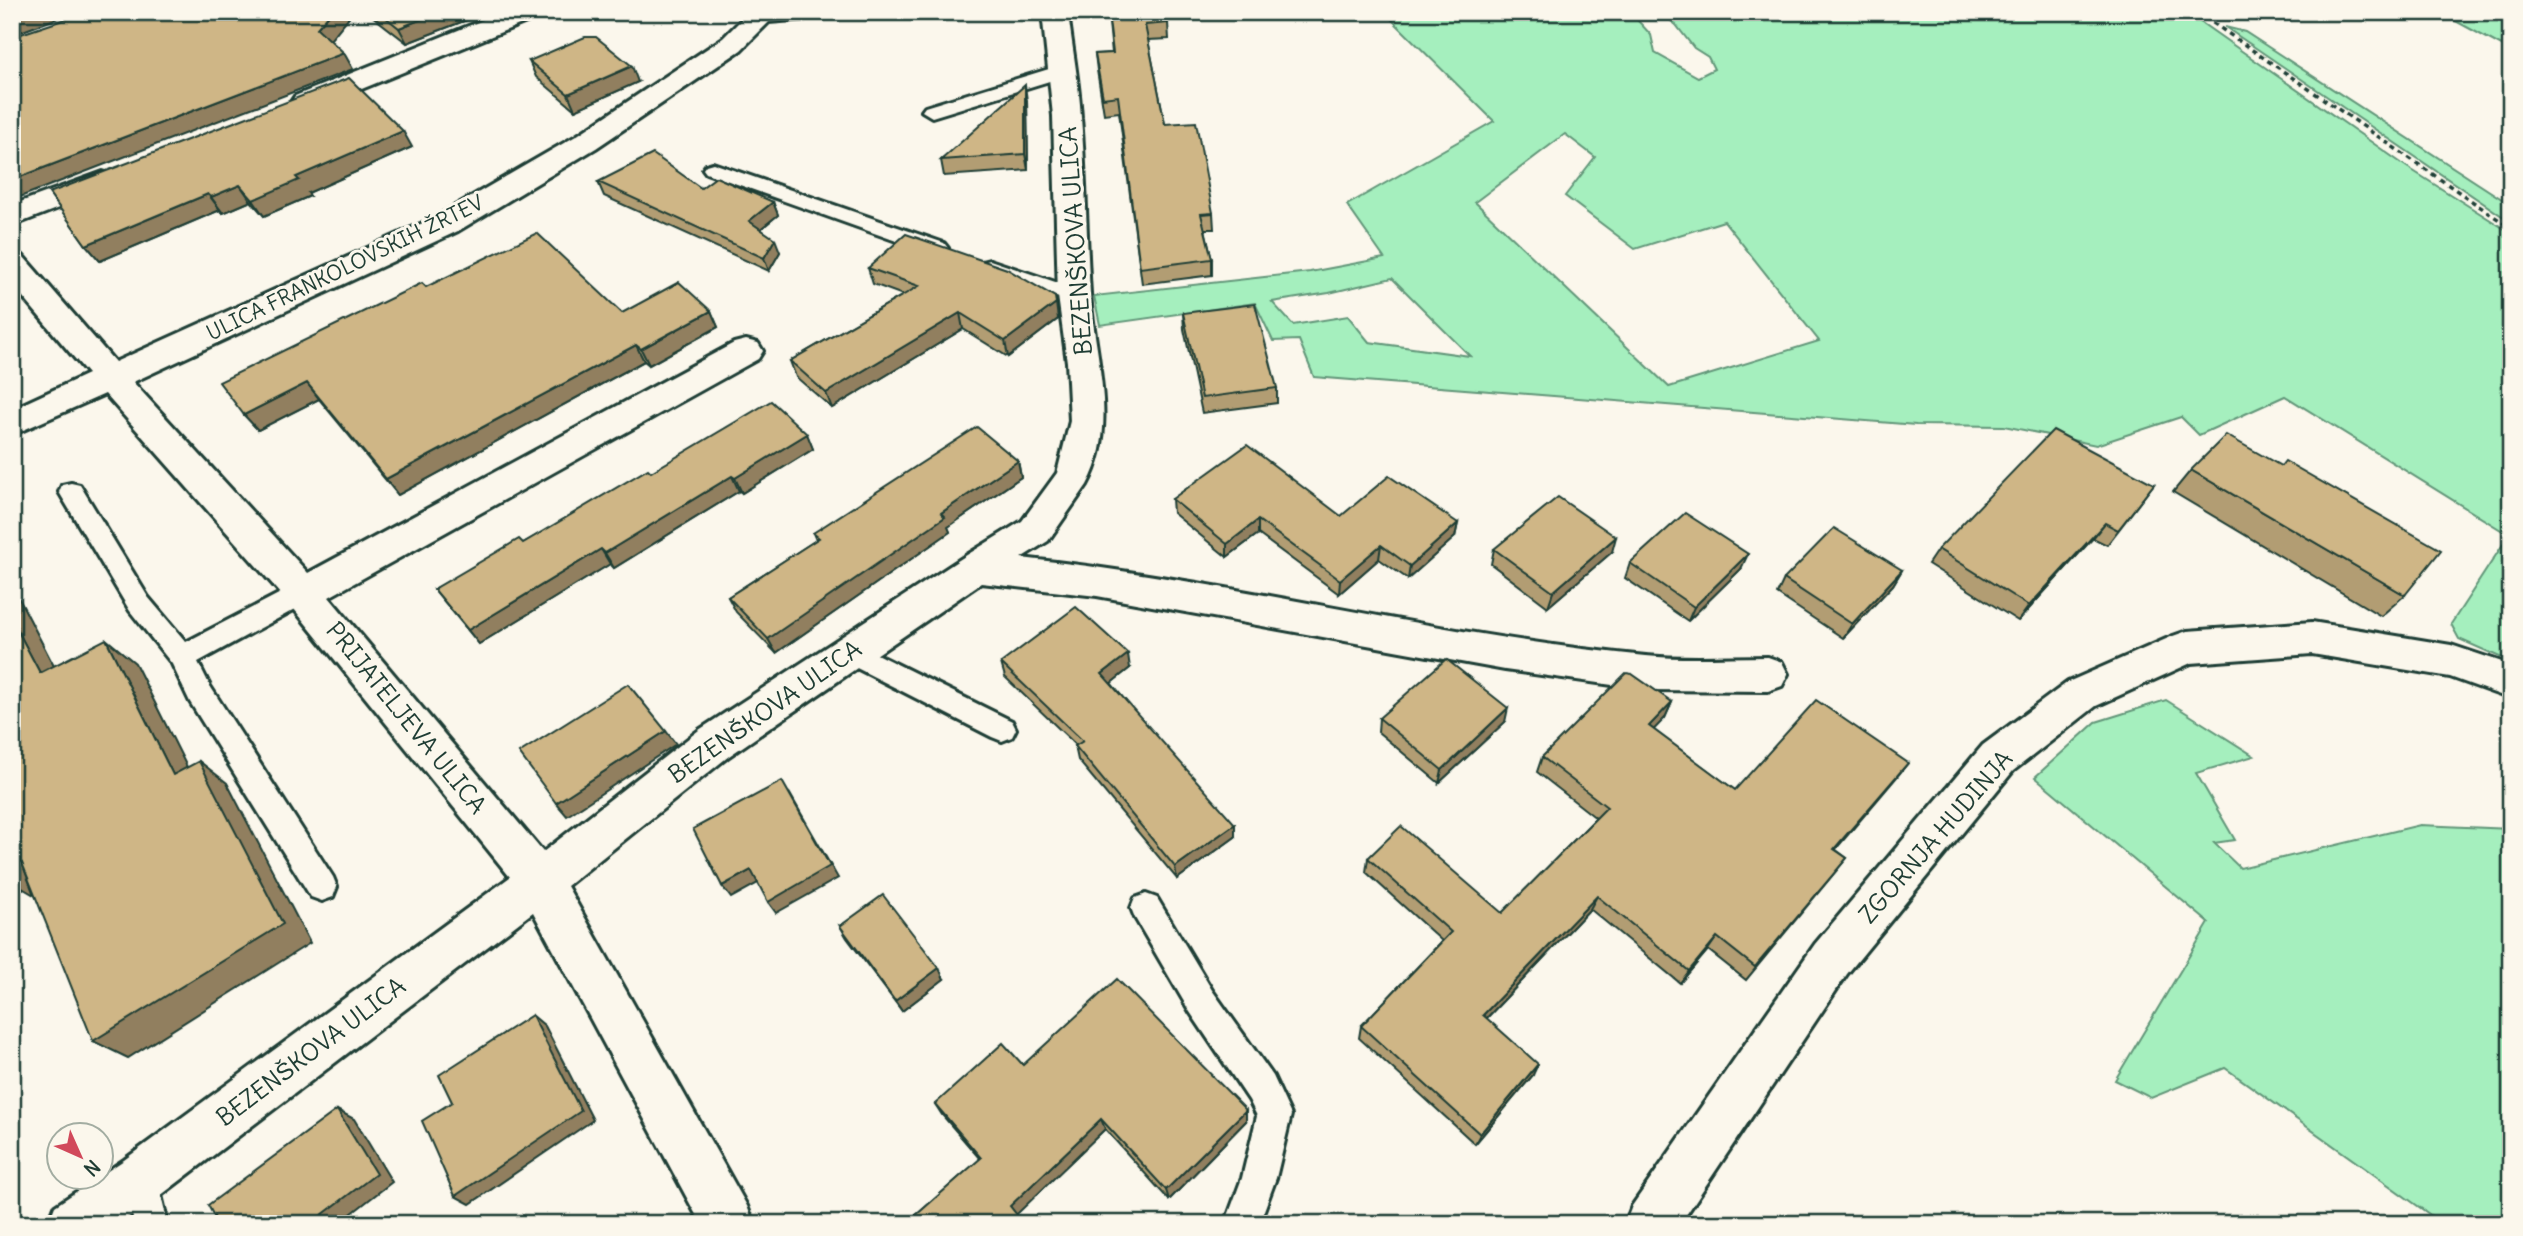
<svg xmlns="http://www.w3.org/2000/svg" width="2523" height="1236" font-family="Delius,sans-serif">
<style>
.green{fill:#a5efbe;stroke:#629679;stroke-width:2;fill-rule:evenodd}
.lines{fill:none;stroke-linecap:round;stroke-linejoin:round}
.lane-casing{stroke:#1f3d34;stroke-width:6}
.street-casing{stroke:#1f3d34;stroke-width:6}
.path{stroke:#1f3d34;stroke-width:3.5;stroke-dasharray:5 4.5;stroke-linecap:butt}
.lane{fill:#fbf7ec;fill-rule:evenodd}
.street{fill:#fbf7ec;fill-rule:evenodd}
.wall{fill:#b29d73;stroke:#1f3d34;stroke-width:2}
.shaded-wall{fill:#917f5e;stroke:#1f3d34;stroke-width:2}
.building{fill:#cfb686;stroke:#1f3d34;stroke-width:2}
.labels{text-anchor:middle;stroke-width:6;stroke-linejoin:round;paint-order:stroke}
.far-street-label{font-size:21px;fill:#1f3d34;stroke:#fbf7ec}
.street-label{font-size:24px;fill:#1f3d34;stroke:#fbf7ec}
</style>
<rect width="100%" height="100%" fill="#fbf7ec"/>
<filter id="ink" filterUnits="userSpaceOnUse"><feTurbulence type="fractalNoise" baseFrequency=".0143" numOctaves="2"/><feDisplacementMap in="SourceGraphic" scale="14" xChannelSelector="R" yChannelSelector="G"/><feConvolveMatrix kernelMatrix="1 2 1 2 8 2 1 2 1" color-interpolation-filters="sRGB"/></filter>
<g filter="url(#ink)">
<!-- green -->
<g class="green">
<path d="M1384 12H1630L1651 35 1655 53 1698 77 1714 69 1708 57 1694 48 1676 25 1660 12H2186L2407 167 2511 233V662L2459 639 2451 624 2509 535 2285 396 2199 435 2181 417 2096 445 2004 426 1916 425 1314 377 1299 340 1273 341 1255 303 1100 325 1094 296 1310 272 1384 258 1347 205 1494 121ZM1565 134 1595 157 1565 196 1635 249 1724 221 1819 341 1669 387 1475 202ZM1392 278 1470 356 1369 342 1348 316 1293 325 1272 302 1329 293Z"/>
<path d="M2439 12H2511V51Z"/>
<path d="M2225 27 2245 32 2511 205V222Z"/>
<path d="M2166 700 2254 756 2196 773 2235 840 2214 843 2240 868 2420 825 2511 829V1224H2443L2225 1068 2151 1098 2115 1080 2209 923 2035 777 2096 722Z"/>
</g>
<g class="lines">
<defs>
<g id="lane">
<path d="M1062 65 1071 71 1069 75 932 117 922 111 925 107Z"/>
<path d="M713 163 944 243 948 248 944 253H930L706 173 703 169 706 165Z"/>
<path d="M990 260 1082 291 1085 296 1082 301 1074 303 982 272 979 267 982 262Z"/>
<path d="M71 483 80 485 148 597 186 642 294 586 303 583 312 586 316 593 312 600 198 662 210 686 333 877 337 887 333 897 322 901 311 897 190 702 172 664 130 611 59 492 62 485Z"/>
<path d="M850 641 1012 721 1016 729 1012 737 1002 741 992 737 841 660 837 652 841 644Z"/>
<path d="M1146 894 1157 898 1212 990 1273 1076 1291 1115 1276 1178 1259 1224H1225L1242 1178 1257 1116 1249 1100 1190 1012 1135 918 1131 908 1135 898Z"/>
<path d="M142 1161 154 1166 168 1224H134L125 1178 130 1166Z"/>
</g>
<g id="street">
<path d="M503 12H540L536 18 315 108 305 110 295 108 291 102 295 96Z"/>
<path d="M749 12H823L819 18 769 22 741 50 596 148 458 231 133 382 308 573 734 343 746 340 758 343 763 351 758 359 329 597 543 852 699 730 962 558 1022 521 1057 473 1070 421 1067 362 1058 296 1053 116 1042 12H1068C1072 47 1079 82 1081 118 1086 176 1086 234 1090 293 1094 356 1120 425 1087 485L1048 541 1021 558C1231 580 1436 636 1646 656 1686 660 1728 657 1768 657L1782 662 1788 674 1782 686 1768 691 1648 690 1505 670 1097 596 981 583 729 756 567 886 747 1206 754 1224H701L533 912 160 1196 118 1224H48L55 1206 124 1160 510 877 290 604 105 394 12 435V409L88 374 12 284V253L23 256 115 362 436 217 576 136 723 38Z"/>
<path d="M103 172 113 175 118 181 113 187 12 226V205Z"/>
<path d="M2312 622 2451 645 2511 665V699L2450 677 2312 654 2191 663 2096 706 2013 771 1847 974 1680 1224H1625L1632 1206 1815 944 1983 745 2068 682 2173 636 2187 631Z"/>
</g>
</defs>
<!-- lane casing -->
<use href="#lane" class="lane-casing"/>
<!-- street casing -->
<use href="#street" class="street-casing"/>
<!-- path -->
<path class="path" d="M2197 12 2511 228"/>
<!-- lane -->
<use href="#lane" class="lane"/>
<!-- street -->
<use href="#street" class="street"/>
</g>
<!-- wall -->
<g class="wall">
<path d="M367 12H482V14L407 43Z"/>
<path d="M1108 12 1168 23 1169 39 1148 40 1165 124 1213 213 1214 229H1205L1212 259V275L1142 284 1119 112 1104 114 1097 70 1095 54 1112 53Z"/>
<path d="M529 61 638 82 575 110 536 77Z"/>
<path d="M1027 101 1028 170 944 176 941 160Z"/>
<path d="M412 147 308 193 310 196 264 216 251 201 223 213 220 210 100 261 86 245 49 193Z"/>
<path d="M598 182 701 188 773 202 778 215 761 229 780 252 769 271 604 196Z"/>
<path d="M868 268 1055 297 1058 319 1008 357 963 329 832 408 796 377 790 361 903 295 873 284Z"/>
<path d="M426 287 622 313 711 311 718 327 649 365 644 361 398 495 319 399 258 430 244 415Z"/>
<path d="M1183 313 1277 388V403L1202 413 1184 329Z"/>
<path d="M807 434 813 449 742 493 739 491 614 568 610 564 479 644 434 589 523 543 651 472Z"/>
<path d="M1018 461 1021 477 948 527 950 532 776 653 736 612 728 597 816 540 813 533Z"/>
<path d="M2191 470 2405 595 2381 616 2173 492Z"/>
<path d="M2154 484 2107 545 2093 538 2018 621 1928 564 1938 549Z"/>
<path d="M1172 499 1341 516 1458 523 1455 537 1408 579 1379 559 1339 594 1258 534 1227 557 1173 513Z"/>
<path d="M1494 549 1612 552 1548 607 1491 564Z"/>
<path d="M1630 563 1741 569 1688 621 1625 578Z"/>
<path d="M1902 570 1893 585 1843 638 1777 594 1784 579Z"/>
<path d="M1001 663 1130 668 1111 683 1235 837 1177 879 1078 760 1075 746 1076 745 1005 677Z"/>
<path d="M1672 702 1665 718 1653 730 1735 790 1908 763 1835 849 1847 858 1746 980 1708 950 1680 983 1590 909 1486 1019 1533 1075 1475 1144 1359 1038 1361 1026 1442 941 1366 872 1368 858 1502 913 1596 818 1537 772 1542 757Z"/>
<path d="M1379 718 1505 722 1439 783 1378 732Z"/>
<path d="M840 926 944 979 902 1011 847 938Z"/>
<path d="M1023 1065 1246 1121 1169 1200 1105 1129 1016 1214 906 1224 980 1159 942 1115 935 1104Z"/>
</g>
<!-- shaded-wall -->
<g class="shaded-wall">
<path d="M20 12H74L12 35V15Z"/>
<path d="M331 12H353L327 44 317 28Z"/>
<path d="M440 12H482V14L407 43 399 28Z"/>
<path d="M344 53 353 69 12 200V180Z"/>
<path d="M632 66 638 82 575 110 568 94Z"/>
<path d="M1025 85 1027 101 1028 170 1025 154Z"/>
<path d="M403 131 412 147 308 193 310 196 264 216 253 200 296 177Z"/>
<path d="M240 185 251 201 223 213 211 197Z"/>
<path d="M208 194 220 210 100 261 86 245Z"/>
<path d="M773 202 778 215 754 234 749 221Z"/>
<path d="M775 239 780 252 769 271 764 258Z"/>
<path d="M1056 303 1058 319 1008 357 1005 341Z"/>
<path d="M711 311 718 327 649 365 641 349Z"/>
<path d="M960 313 963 329 832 408 826 393Z"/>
<path d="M636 345 644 361 398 495 386 479Z"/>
<path d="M307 383 319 399 258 430 244 415Z"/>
<path d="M807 434 813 449 742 493 735 478Z"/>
<path d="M1018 461 1021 477 948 527 950 532 776 653 768 639 941 513Z"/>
<path d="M732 476 739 491 614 568 605 553Z"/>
<path d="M1258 520V534L1227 557V544Z"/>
<path d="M1458 523 1455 537 1408 579 1410 566Z"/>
<path d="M2105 523 2093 538 2018 621 2029 606Z"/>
<path d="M1616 537 1612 552 1548 607 1553 592Z"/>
<path d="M1381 545 1379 559 1339 594 1340 580Z"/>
<path d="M601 549 610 564 479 644 468 630Z"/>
<path d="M1748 554 1741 569 1688 621 1694 607Z"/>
<path d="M1902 570 1893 585 1843 638 1852 624Z"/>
<path d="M12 585 70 697 40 673 12 620Z"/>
<path d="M106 639 135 663 202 797 173 775Z"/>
<path d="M1128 654 1130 668 1105 688 1102 674Z"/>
<path d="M1672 702 1665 718 1642 742 1649 726Z"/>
<path d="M1508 708 1505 722 1439 783 1442 770Z"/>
<path d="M666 731 676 744 567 816 556 803Z"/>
<path d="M199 761 227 783 310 943 128 1058 93 1041Z"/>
<path d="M1908 763 1896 778 1824 863 1834 849Z"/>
<path d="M790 794 838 878 776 913 768 902Z"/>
<path d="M1235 824V837L1177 879 1175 867Z"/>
<path d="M22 863 34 895 12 882V868Z"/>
<path d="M751 870 760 882 731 898 722 886Z"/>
<path d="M1597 896 1590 909 1478 1027 1483 1015Z"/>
<path d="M1717 937 1708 950 1680 983 1689 971Z"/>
<path d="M939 968 944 979 902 1011 895 1001Z"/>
<path d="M532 1015 545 1026 593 1120 470 1204 455 1196Z"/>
<path d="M1538 1064 1533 1075 1475 1144 1480 1134Z"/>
<path d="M337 1110 354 1119 392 1182 338 1224H310Z"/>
<path d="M1246 1110V1121L1169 1200 1166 1190Z"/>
<path d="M1101 1119 1105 1129 1016 1215 1010 1206Z"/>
</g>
<!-- building -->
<g class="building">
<path d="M87 12H331L317 28 344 53 12 180V37Z"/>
<path d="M379 12H440L399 28Z"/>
<path d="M1108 12H1166L1168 23 1145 25 1165 124 1196 122 1213 213 1201 214 1212 259 1140 268 1118 96 1103 98 1095 54 1113 53Z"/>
<path d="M585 37H596L632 66 568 94 529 61Z"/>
<path d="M349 78 403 131 296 177 299 180 253 200 240 185 211 197 208 194 86 245 49 193Z"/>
<path d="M1025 85V154L941 160Z"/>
<path d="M653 154 701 188 716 177 773 202 749 221 775 239 764 258 598 182Z"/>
<path d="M537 233 622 313 679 282 711 311 641 349 636 345 386 479 307 383 244 415 219 382 422 283 426 287Z"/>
<path d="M906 234 1007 269 1055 297 1056 303 1005 341 960 313 826 393 790 361 919 286 868 268Z"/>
<path d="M1255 304 1277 388 1202 398 1183 313Z"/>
<path d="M771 401 807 434 735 478 732 476 605 553 601 549 468 630 434 589 519 539 523 543 648 469 651 472Z"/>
<path d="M977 427 1018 461 941 513 945 517 768 639 728 597 819 538 813 533Z"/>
<path d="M2053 430 2154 484 2118 530 2105 523 2029 606 1938 549Z"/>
<path d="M2226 435 2281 466 2285 461 2441 550 2405 595 2191 470Z"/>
<path d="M1247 445 1341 516 1389 476 1458 523 1410 566 1381 545 1340 580 1258 520 1227 544 1172 499Z"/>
<path d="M1558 497 1616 537 1553 592 1494 549Z"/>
<path d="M1685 513 1748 554 1694 607 1630 563Z"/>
<path d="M1834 528 1902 570 1852 624 1784 579Z"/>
<path d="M1076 607 1128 654 1102 674 1235 824 1175 867 1075 746 1083 741 1001 663Z"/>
<path d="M12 620 40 673 106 639 173 775 199 761 283 924 93 1041 22 863 12 868Z"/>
<path d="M1446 659 1508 708 1442 770 1379 718Z"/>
<path d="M1626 673 1632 674 1672 702 1649 726 1735 790 1816 700 1908 763 1834 849 1847 858 1755 967 1717 937 1689 971 1597 896 1483 1015 1538 1064 1480 1134 1361 1026 1451 932 1368 858 1401 826 1502 913 1607 807 1542 757Z"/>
<path d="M628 684 666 731 556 803 519 753Z"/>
<path d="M782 781 830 866 768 902 751 870 722 886 693 829Z"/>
<path d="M883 895 939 968 895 1001 840 926Z"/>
<path d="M1117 979 1246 1110 1166 1190 1101 1119 1010 1206 1024 1224H906L981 1158 935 1104 1003 1043 1023 1065Z"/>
<path d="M532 1015 581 1111 455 1196 422 1121 452 1102 439 1075Z"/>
<path d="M337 1110 376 1174 310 1224H218L208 1205Z"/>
</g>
</g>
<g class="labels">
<!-- far-street labels -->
<g class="far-street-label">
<text transform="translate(345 268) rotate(-26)" y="7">ULICA FRANKOLOVSKIH ŽRTEV</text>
</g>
<!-- street labels -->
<g class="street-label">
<text transform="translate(1076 241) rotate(-94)" y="8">BEZENŠKOVA ULICA</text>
<text transform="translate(765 712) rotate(-35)" y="8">BEZENŠKOVA ULICA</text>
<text transform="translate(406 718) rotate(51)" y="8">PRIJATELJEVA ULICA</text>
<text transform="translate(1936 837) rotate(-49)" y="8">ZGORNJA HUDINJA</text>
<text transform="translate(311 1052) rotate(-37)" y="8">BEZENŠKOVA ULICA</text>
</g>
</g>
<!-- margin -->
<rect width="2523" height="1236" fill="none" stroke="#fbf7ec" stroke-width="42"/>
<rect x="21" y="21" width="2481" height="1194" fill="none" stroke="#1f3d34" stroke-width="2.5" filter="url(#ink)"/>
<!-- north arrow -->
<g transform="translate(80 1156) rotate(135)"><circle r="33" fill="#fbf7ec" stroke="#a3ada2" stroke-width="2"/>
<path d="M0-5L12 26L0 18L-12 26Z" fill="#d1495b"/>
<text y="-10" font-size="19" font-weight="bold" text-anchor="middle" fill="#1f3d34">N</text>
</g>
</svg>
